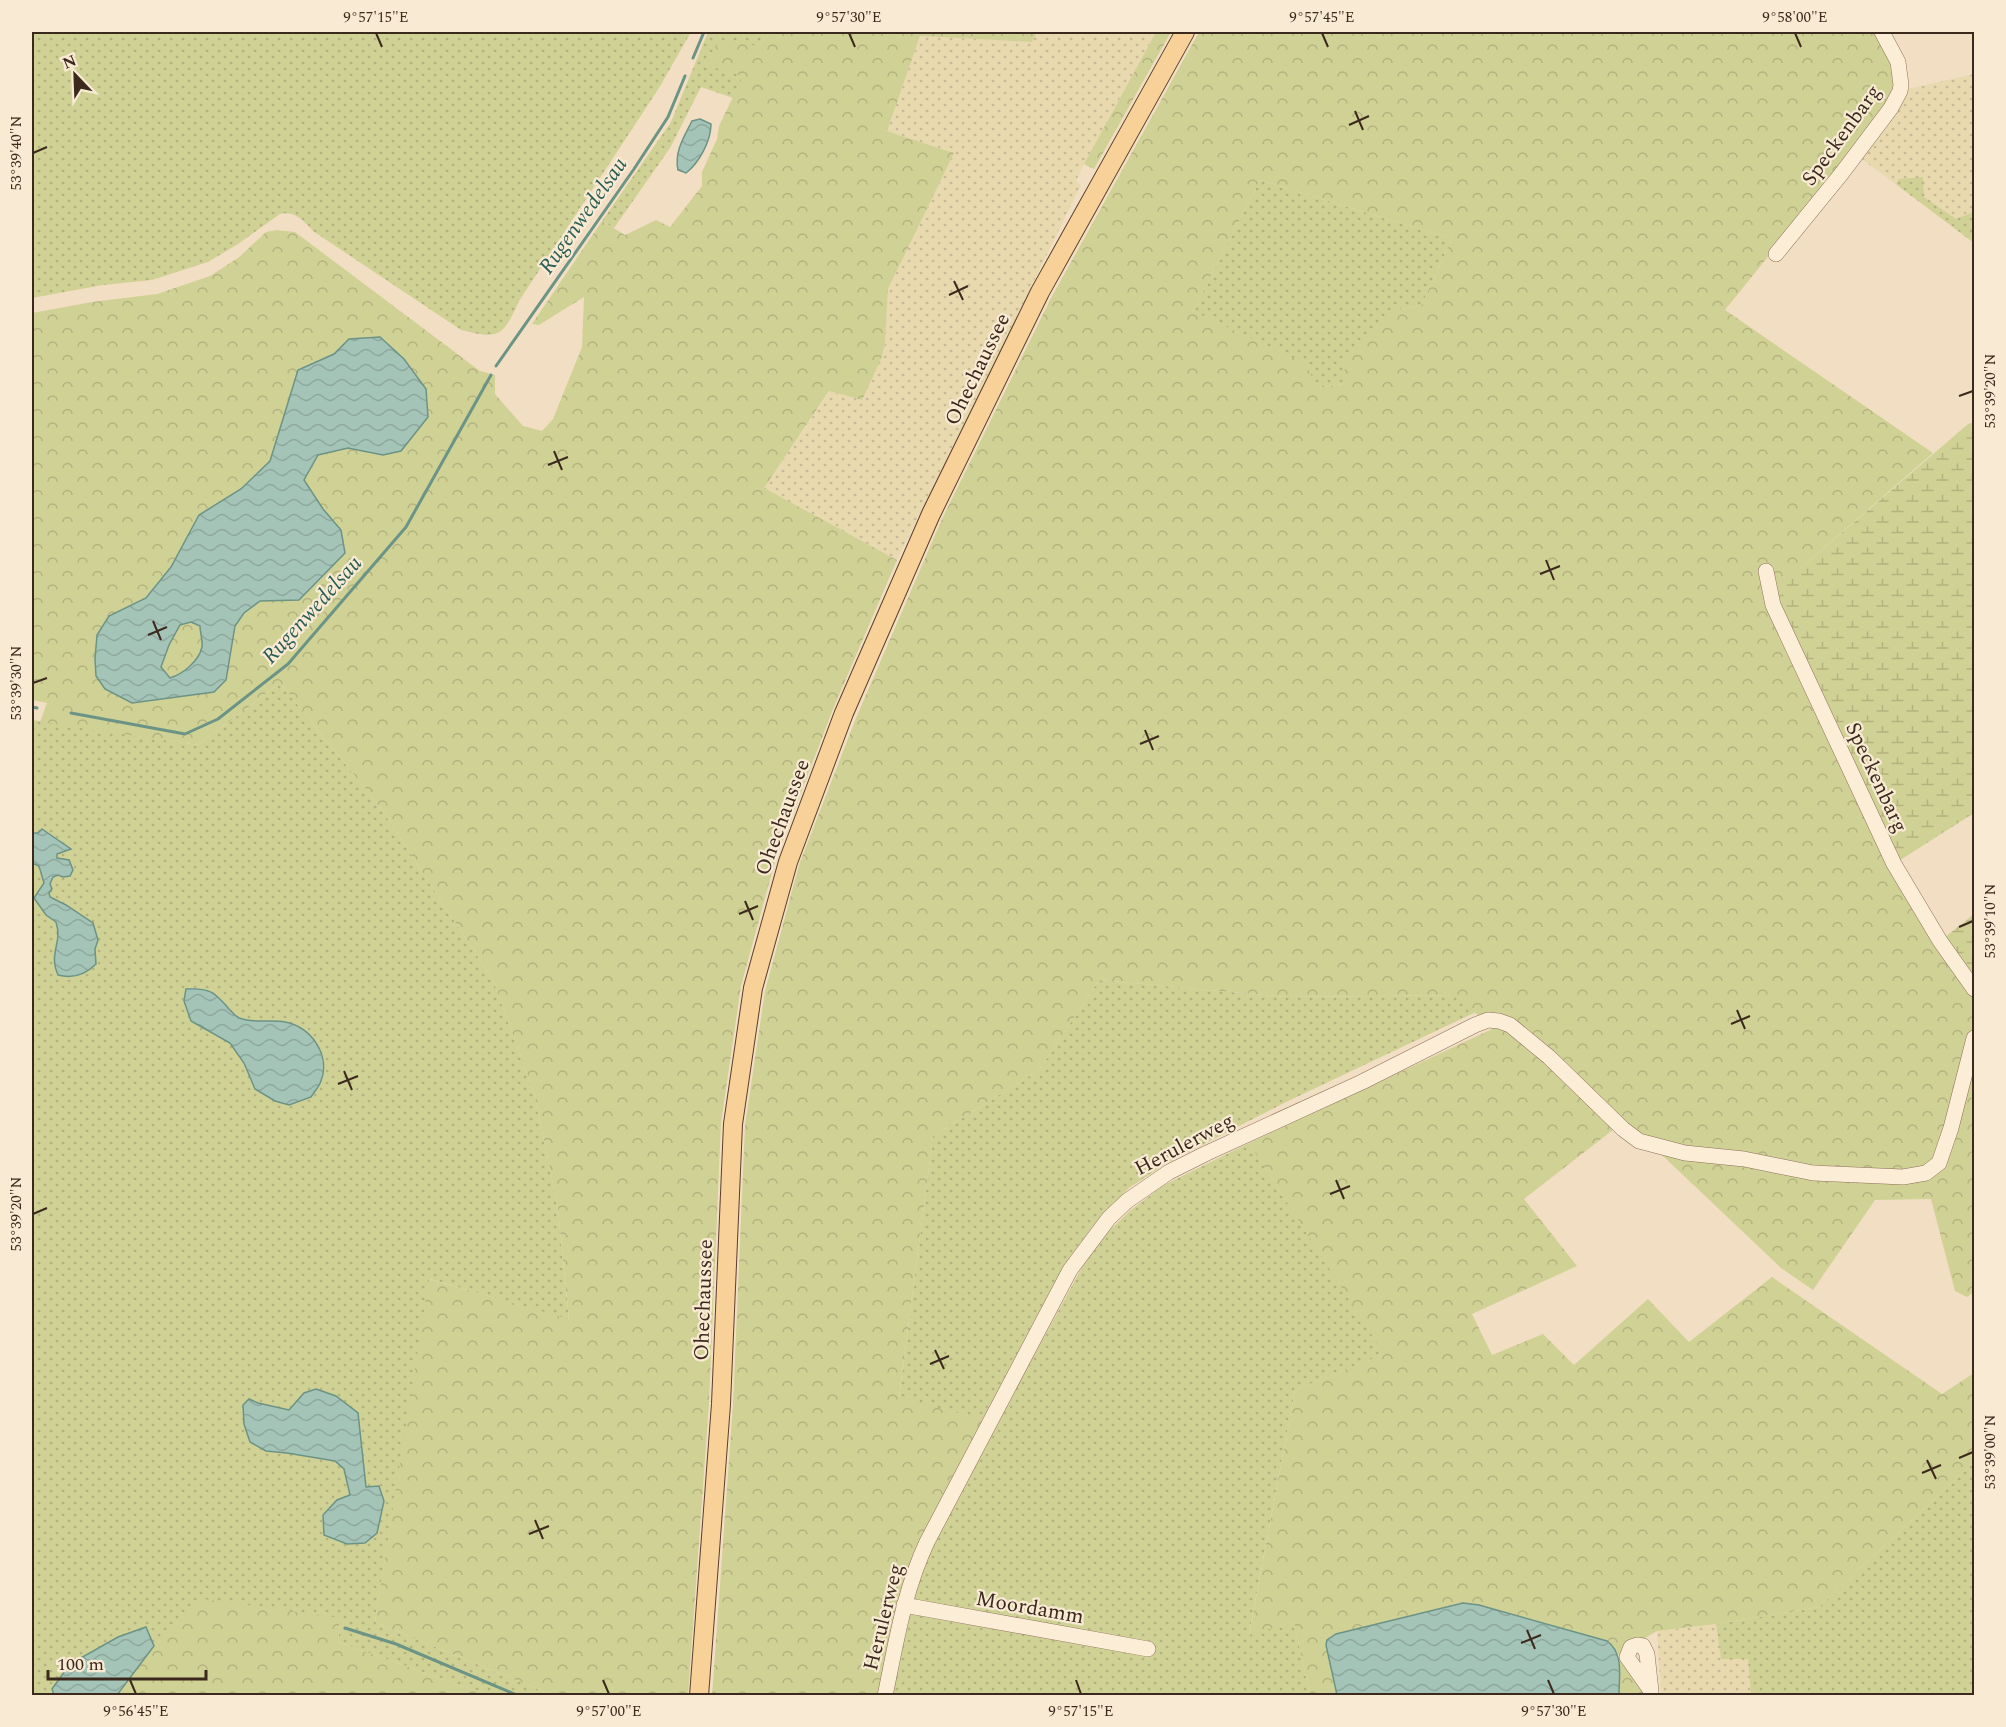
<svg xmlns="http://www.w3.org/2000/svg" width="2006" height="1727" font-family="Spectral,serif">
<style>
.farmland{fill:url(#farmland-dots)}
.green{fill:url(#green-dots)}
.forest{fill:url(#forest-crowns);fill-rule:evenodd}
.wetland{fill:url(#wetland-marsh)}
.water{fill:url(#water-waves);stroke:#6b9486;stroke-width:1.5;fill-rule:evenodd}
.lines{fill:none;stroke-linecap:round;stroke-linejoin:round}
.stream{stroke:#6b9486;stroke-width:3}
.minor-casing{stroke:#8e6f58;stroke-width:16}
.major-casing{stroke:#5b3e2c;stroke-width:20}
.minor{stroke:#fcedd7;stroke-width:15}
.major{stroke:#f8d198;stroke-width:18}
.ticks{fill:none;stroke:#3c291d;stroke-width:2}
.labels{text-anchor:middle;stroke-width:4.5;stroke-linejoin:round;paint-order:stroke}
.street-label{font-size:21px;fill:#3c291d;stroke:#f8ead3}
.water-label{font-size:22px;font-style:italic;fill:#2b5d55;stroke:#f8ead3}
.neatline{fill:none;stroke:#3c291d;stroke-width:2}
.ticks-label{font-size:15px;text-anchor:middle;fill:#3c291d}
</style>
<defs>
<pattern id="farmland-dots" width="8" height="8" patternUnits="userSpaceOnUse" patternTransform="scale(1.5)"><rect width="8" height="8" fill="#e8d9af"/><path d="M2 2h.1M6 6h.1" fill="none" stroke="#c8ba96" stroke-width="1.8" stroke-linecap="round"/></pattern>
<pattern id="green-dots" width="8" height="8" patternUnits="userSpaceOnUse" patternTransform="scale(1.5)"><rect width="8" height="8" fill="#d0d195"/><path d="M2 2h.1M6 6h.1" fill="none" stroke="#b4b380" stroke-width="1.8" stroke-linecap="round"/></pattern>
<pattern id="forest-crowns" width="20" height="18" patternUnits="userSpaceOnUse" patternTransform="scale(1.5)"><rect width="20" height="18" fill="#d0d195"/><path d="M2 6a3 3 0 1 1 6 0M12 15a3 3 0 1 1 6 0" fill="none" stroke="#b4b380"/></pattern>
<pattern id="wetland-marsh" width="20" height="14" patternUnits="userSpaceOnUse" patternTransform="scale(1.5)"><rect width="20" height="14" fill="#d0d195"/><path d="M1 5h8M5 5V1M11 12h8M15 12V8" fill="none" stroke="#b4b380"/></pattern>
<pattern id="water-waves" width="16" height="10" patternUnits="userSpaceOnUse" patternTransform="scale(1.5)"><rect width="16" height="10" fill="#a5c4b8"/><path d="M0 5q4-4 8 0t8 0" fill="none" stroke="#8fa89e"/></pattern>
</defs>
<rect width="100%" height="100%" fill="#f2dfc3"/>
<!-- farmland -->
<g class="farmland">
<path d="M1037 32H1156L1084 164 1076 181 1081 185 897 560 763 489 830 391 861 400 885 344 888 289 954 153 887 131 920 36 1032 42Z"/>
<path d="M1974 74V243L1859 157 1904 90Z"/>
<path d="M1716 1624 1721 1659H1748L1751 1695H1661L1657 1631Z"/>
</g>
<!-- green -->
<g class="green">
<path d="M32 32H691L659 88 519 301C503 336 500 340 461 330L313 231C304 221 295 210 280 214L238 244 208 262 152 280 103 285 32 298Z"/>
<path d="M708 32H770L759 46 733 98 701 87 670 148 614 228 602 221 671 122Z"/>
<path d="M1923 177 1924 197 1956 219 1974 212V243L1896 184 1899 179Z"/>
<path d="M1260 180 1452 239 1421 306 1399 309 1343 384 1317 388 1193 311Z"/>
<path d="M280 683 380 807 493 980 535 1096 558 1209 569 1320 430 1279 375 1622 552 1695H479V1692L338 1642 340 1618 96 1695H32V720L198 745Z"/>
<path d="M1099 980 1287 997 1457 995 1476 1012 1284 1103 1167 1163 1129 1188 1096 1222 1071 1255 984 1420 899 1398 933 1136 1039 1070Z"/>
<path d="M1249 1143 1385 1354 1295 1390 1249 1634 1294 1622 1310 1695 890 1696 910 1600 928 1552 1094 1245 1131 1210 1164 1185Z"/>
<path d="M1974 1462V1695H1751L1748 1659H1721L1716 1624 1819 1607Z"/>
</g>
<!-- forest -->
<g class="forest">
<path d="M770 32H1037L1032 42 920 36 887 131 954 153 888 289 885 344 881 359 862 400 829 391 764 488 897 560 833 709 776 858 741 986 721 1123 709 1403 688 1695H552L375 1622 429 1279 569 1319 558 1209 535 1096 493 980 380 807 280 683 198 745 40 722 47 703 32 700V313L92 302 157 294 210 276 238 258 266 232 276 230 295 232 480 371 495 375V394L523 426 542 431 553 419 582 347 584 297 539 325 532 324 602 221 625 235 656 220 670 227 702 186V172L717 139 719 126 743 76 706 65 718 41 759 46ZM350 339 383 455 348 448 318 455 304 480 323 509 341 530 299 600 260 601 244 613 235 626 226 680 96 676 109 616 146 598 171 567 199 515 241 489 270 461 298 370 334 354Z"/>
<path d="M1156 32H1171L1094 169 1084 164Z"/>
<path d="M1199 32H1878L1895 65 1896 91 1787 233 1725 310 1933 453 1795 573 1894 864 1974 989V1292L1967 1297 1955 1291 1931 1199 1875 1200 1813 1290 1781 1268 1663 1156 1614 1129 1524 1199 1577 1266 1472 1314 1492 1355 1543 1334 1574 1365 1648 1299 1689 1342 1772 1277 1942 1394 1974 1373V1462L1819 1607 1716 1624 1657 1631 1642 1640 1628 1642 1646 1695H1619V1655L1607 1641 1479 1605 1463 1603 1336 1634 1331 1637 1326 1645 1337 1695H1310L1294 1622 1249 1635 1295 1390 1384 1354 1249 1143 1492 1029 1457 995 1287 997 1099 980 1039 1070 933 1136 899 1397 984 1420 915 1552 878 1695 712 1696 733 1404 745 1125 765 991 799 865 856 718 942 519 1051 298ZM1260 180 1452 239 1421 306 1399 309 1346 359 1343 384 1317 388 1306 364 1193 311Z"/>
<path d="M191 621 200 626C201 632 203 641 202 646 199 661 183 674 170 678L161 668 169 645 180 625Z"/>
<path d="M203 1599 340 1618 338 1642 479 1692V1696H96Z"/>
</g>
<!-- wetland -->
<g class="wetland">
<path d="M1974 422V813L1894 864 1773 605 1795 573 1968 424Z"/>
<path d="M1974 914V989L1940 941Z"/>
</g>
<!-- water -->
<g class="water">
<path d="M700 119 711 124C711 141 699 163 686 173L678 170C674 152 684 137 692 121Z"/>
<path d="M380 337 404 359 426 389 428 417 401 451 383 455 348 448 318 455 304 480 323 509 341 530 345 553 299 600 260 601 244 613 235 626 226 680 214 692 132 703 105 689 96 676 95 659 97 635 109 616 146 598 171 567 199 515 241 489 270 461 298 370 334 354 349 339ZM191 622 200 626C200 632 203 641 202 647 199 661 183 674 170 678L161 667 169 645 180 625Z"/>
<path d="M42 829 71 849 57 854V858L69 860 73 870 70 876 63 877 58 875 53 877 50 884 52 889 49 893 50 897 66 905 93 923 98 940 95 949 96 964C85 975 73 979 58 975 48 952 63 944 56 922L46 915 34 898 44 883 39 866 32 863V833H38Z"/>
<path d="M186 989C209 988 214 991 229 1009 232 1012 235 1016 239 1018 255 1024 270 1019 285 1022 311 1026 331 1056 321 1081 319 1087 314 1092 311 1097L289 1105 275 1101 255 1089 244 1063 230 1043 191 1021 184 1001Z"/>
<path d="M316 1389 336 1396 358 1413 366 1487 379 1486 384 1501 377 1533 365 1543 347 1544 324 1535 323 1515 337 1500 350 1495 344 1469 335 1461 287 1453 266 1451 250 1442 244 1424 243 1405 249 1399 258 1403 289 1410 304 1393Z"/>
<path d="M1463 1603 1479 1605 1607 1641C1624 1653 1619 1676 1619 1695H1337L1326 1645 1327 1640 1336 1634Z"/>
<path d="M146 1627 154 1646 117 1695H54L52 1689 70 1664 118 1637Z"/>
</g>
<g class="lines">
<!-- stream -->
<g class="stream">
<path d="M693 58 704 32"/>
<path d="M496 366 634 169 668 117 685 76"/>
<path d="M32 707 37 708"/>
<path d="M71 713 185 734 218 719 288 664 406 527 491 375"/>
<path d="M345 1628 396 1644 519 1696"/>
</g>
<defs>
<g id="minor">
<path d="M1776 254 1842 173 1891 108 1900 91 1901 85 1898 62 1882 32"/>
<path d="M1766 571 1773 605 1894 864 1940 941 1974 989"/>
<path d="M904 1605 1148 1649"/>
<path d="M1651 1691 1627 1657 1631 1647 1637 1645 1643 1646 1647 1654 1651 1691V1696"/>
<path d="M885 1696C896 1643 904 1591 927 1542L1070 1270 1109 1218 1127 1201 1169 1172 1207 1153 1362 1082 1475 1025 1488 1020 1499 1021 1510 1025 1549 1057 1623 1129 1639 1141 1685 1153 1744 1159 1813 1173 1903 1177 1926 1173 1939 1163 1951 1128 1974 1038"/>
</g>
<path id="major" d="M699 1696 721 1404 733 1124 753 988 788 862 844 713 931 514 1040 292 1185 32"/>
</defs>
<!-- minor casing -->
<use href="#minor" class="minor-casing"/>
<!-- major casing -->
<use href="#major" class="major-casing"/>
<!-- minor -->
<use href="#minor" class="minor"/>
<!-- major -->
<use href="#major" class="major"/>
</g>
<!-- ticks -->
<path class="ticks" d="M376 33 382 47M849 33 855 47M1322 33 1328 47M1795 33 1801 47M1355 111 1363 130M1349 125 1369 116M33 153 47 147M954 281 963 300M949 295 968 286M1959 396 1973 391M554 451 562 470M548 465 568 457M1546 560 1554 580M1540 574 1560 566M153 621 161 640M148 635 167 627M33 683 47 678M1145 730 1153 750M1140 744 1159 736M745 901 753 920M739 914 758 906M1959 927 1973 921M1737 1010 1745 1029M1731 1024 1750 1016M344 1071 352 1090M338 1084 358 1076M1336 1180 1344 1199M1330 1194 1350 1186M33 1214 47 1208M935 1350 944 1369M930 1364 949 1356M1959 1458 1973 1452M1927 1460 1936 1479M1922 1473 1941 1465M535 1520 543 1539M529 1534 549 1526M1527 1630 1535 1649M1521 1643 1541 1635M130 1680 136 1694M603 1680 609 1694M1076 1680 1081 1694M1548 1680 1554 1694"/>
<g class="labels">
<!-- street labels -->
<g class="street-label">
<text transform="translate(1841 135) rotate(-54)" y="7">Speckenbarg</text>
<text transform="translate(977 369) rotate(-64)" y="7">Ohechaussee</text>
<text transform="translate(1877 777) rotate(65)" y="7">Speckenbarg</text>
<text transform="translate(782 817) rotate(-70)" y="7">Ohechaussee</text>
<text transform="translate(1184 1144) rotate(-28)" y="7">Herulerweg</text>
<text transform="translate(703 1300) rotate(-88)" y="7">Ohechaussee</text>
<text transform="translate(1030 1607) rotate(10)" y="7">Moordamm</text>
<text transform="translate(883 1617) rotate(-76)" y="7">Herulerweg</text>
</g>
<!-- water labels -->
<g class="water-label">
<text transform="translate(582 215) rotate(-55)" y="8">Rugenwedelsau</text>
<text transform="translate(311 609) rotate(-48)" y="8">Rugenwedelsau</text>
</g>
</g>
<!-- border -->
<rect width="2006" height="1727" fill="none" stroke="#f8ead3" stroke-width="66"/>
<!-- north arrow -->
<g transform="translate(75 75) rotate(337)" stroke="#f8ead3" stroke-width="4.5" paint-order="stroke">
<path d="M0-4.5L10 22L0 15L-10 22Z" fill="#3c291d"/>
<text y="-9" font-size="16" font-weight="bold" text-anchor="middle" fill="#3c291d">N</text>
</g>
<!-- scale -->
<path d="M48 1670v9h158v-9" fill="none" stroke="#3c291d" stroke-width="3"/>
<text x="57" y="1670" font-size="18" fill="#3c291d" stroke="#f8ead3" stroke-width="4.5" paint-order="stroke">100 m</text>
<rect x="33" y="33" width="1940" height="1661" class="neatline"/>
<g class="ticks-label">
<text x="376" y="22">9°57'15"E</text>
<text x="849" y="22">9°57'30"E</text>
<text x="1322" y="22">9°57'45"E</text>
<text x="1795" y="22">9°58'00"E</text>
<text transform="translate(16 153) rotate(-90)" y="5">53°39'40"N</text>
<text transform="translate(1990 391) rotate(-90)" y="5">53°39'20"N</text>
<text transform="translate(16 683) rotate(-90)" y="5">53°39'30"N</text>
<text transform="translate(1990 921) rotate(-90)" y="5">53°39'10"N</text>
<text transform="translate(16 1214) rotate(-90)" y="5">53°39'20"N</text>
<text transform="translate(1990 1452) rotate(-90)" y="5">53°39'00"N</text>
<text x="136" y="1716">9°56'45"E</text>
<text x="609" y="1716">9°57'00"E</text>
<text x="1081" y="1716">9°57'15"E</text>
<text x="1554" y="1716">9°57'30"E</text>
</g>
</svg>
